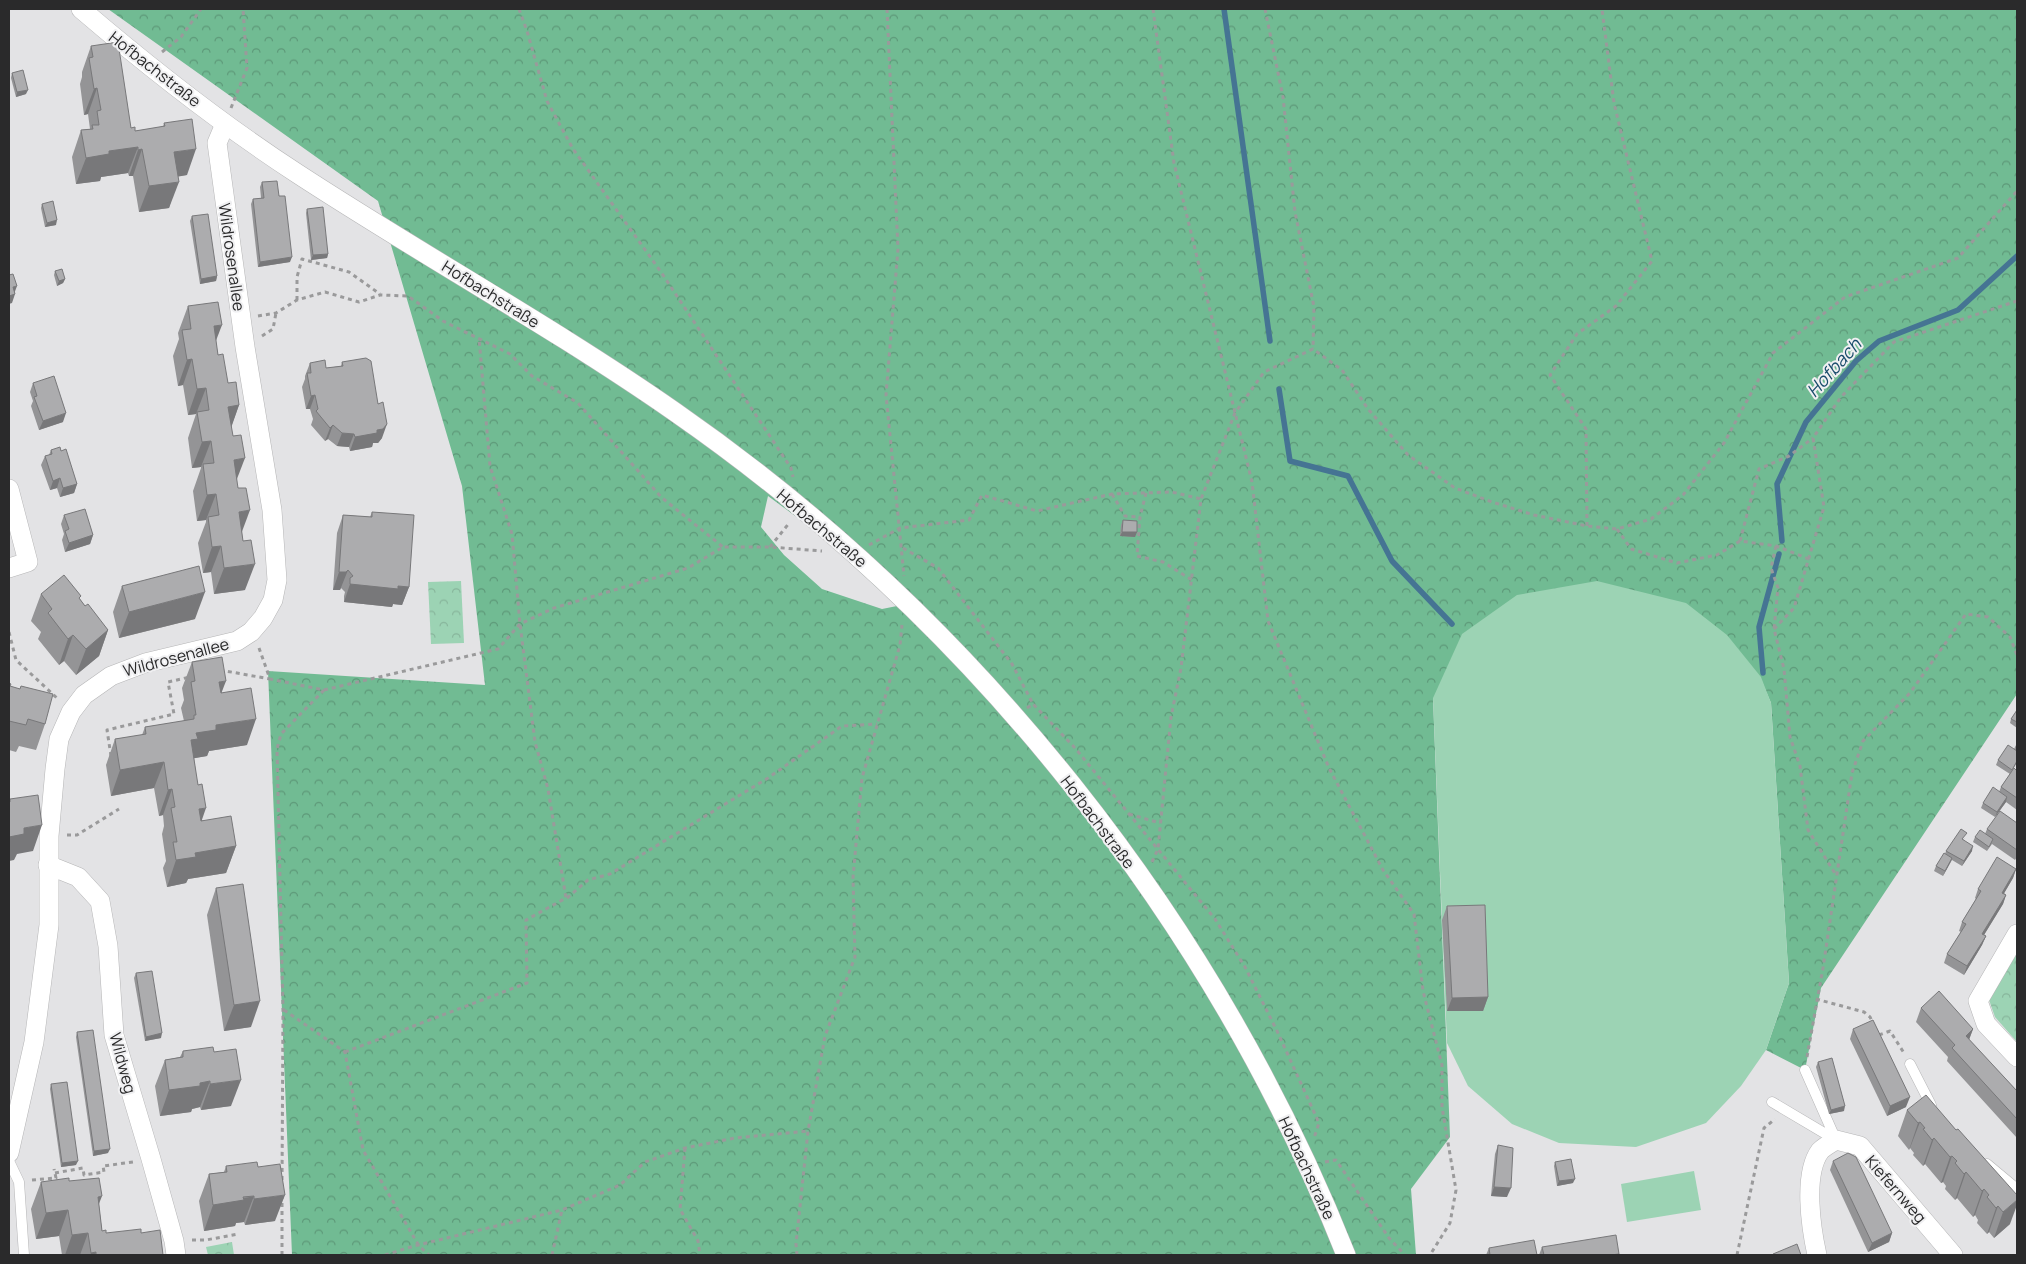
<svg xmlns="http://www.w3.org/2000/svg" width="2026" height="1264" font-family="Manrope,sans-serif">
<style>
.forest{fill:url(#forest-crowns);fill-rule:evenodd}
.park{fill:url(#park-crowns)}
.pitch{fill:#9cd3b4}
.lines{fill:none;stroke-linecap:round;stroke-linejoin:round}
.stream{stroke:#457493;stroke-width:5.5}
.service-casing{stroke:#b6b6b7;stroke-width:11}
.minor-casing{stroke:#b6b6b7;stroke-width:20}
.path{stroke:#9a9a9b;stroke-width:3;stroke-dasharray:4 4;stroke-linecap:butt}
.service{stroke:#fff;stroke-width:10}
.minor{stroke:#fff;stroke-width:19}
.wall{fill:#949496}
.shaded-wall{fill:#78787a}
.building{fill:#acacae;stroke:#78787a}
.labels{text-anchor:middle;stroke-width:4;stroke-linejoin:round;paint-order:stroke}
.street-label{font-size:16px;fill:#2a2a2b;stroke:#f0f0f2}
.water-label{font-size:18px;font-style:italic;fill:#194c6b;stroke:#f0f0f2}
</style>
<defs>
<pattern id="forest-crowns" width="20" height="18" patternUnits="userSpaceOnUse" patternTransform="scale(1.25)"><rect width="20" height="18" fill="#71bb93"/><path d="M2 6a3 3 0 1 1 6 0M12 15a3 3 0 1 1 6 0" fill="none" stroke="#5d9878"/></pattern>
<pattern id="park-crowns" width="20" height="18" patternUnits="userSpaceOnUse" patternTransform="scale(1.25)"><rect width="20" height="18" fill="#9cd3b4"/><path d="M2 6a3 3 0 1 1 6 0M12 15a3 3 0 1 1 6 0" fill="none" stroke="#87b59b"/></pattern>
</defs>
<rect width="100%" height="100%" fill="#e3e3e5"/>
<!-- forest -->
<path class="forest" d="M108 9H2017V694L1821 988 1805 1070 1766 1050 1789 983 1771 703 1760 677 1433 698 1450 1137 1411 1189 1416 1255H292L268 671 485 685 462 486 378 201ZM768 496 817 532 897 606 882 609 822 589 784 555 761 527Z"/>
<!-- park -->
<g class="park">
<path d="M461 581 464 643 431 644 428 582Z"/>
<path d="M2017 949V1042L1995 1017 1988 997Z"/>
<path d="M232 1242 234 1255H208L206 1247Z"/>
</g>
<!-- pitch -->
<g class="pitch">
<path d="M1597 581 1686 603 1727 635 1761 677 1771 703 1789 983 1766 1050 1741 1086 1706 1123 1636 1147 1559 1143 1512 1124 1468 1086 1447 1043 1433 698 1462 634 1517 595Z"/>
<path d="M1694 1171 1701 1210 1627 1222 1621 1184Z"/>
</g>
<g class="lines">
<!-- stream -->
<g class="stream">
<path d="M1224 9 1270 341"/>
<path d="M1279 389 1290 461 1348 476 1392 561 1452 624"/>
<path d="M1782 541 1777 484 1806 422 1856 361 1879 341 1958 310 2017 256"/>
<path d="M1763 673 1759 627 1779 554"/>
</g>
<defs>
<g id="service">
<path d="M1910 1064 1931 1105"/>
<path d="M1772 1102 1836 1140 1805 1070"/>
<path d="M9 1161 19 1182 24 1255"/>
<path d="M1987 1164 2017 1189"/>
</g>
<g id="minor">
<path d="M81 9C150 68 221 124 298 174 422 255 553 327 675 412 973 619 1212 918 1346 1255"/>
<path d="M9 489 28 562 9 568"/>
<path d="M48 865 78 877 100 901 108 946 114 1035 151 1159 174 1241 176 1255"/>
<path d="M2017 934 1978 1001 1986 1024 2017 1057"/>
<path d="M9 1153 34 1042 49 925V836L55 769 59 739 71 712 84 695 111 676 145 663 237 641 251 632 263 618 273 600 277 580 272 510 245 347 217 143 225 124"/>
<path d="M1817 1255C1811 1228 1803 1174 1820 1151 1824 1147 1831 1143 1836 1140L1860 1146 1953 1255"/>
</g>
</defs>
<!-- service casing -->
<use href="#service" class="service-casing"/>
<!-- minor casing -->
<use href="#minor" class="minor-casing"/>
<!-- path -->
<g class="path">
<path d="M519 9 527 31 547 101 573 149 661 272 791 468 793 477"/>
<path d="M887 9 898 249 886 395 904 576"/>
<path d="M1153 9 1174 163 1252 482 1268 621 1329 768 1383 870 1414 914 1423 991 1442 1065V1107L1456 1190 1450 1223 1430 1255"/>
<path d="M1265 9 1283 97 1295 212 1314 307 1313 349"/>
<path d="M162 52 181 37 201 9"/>
<path d="M231 108 247 68 243 9"/>
<path d="M297 300V277L302 259 349 272 380 294"/>
<path d="M258 316 276 313 297 300 325 292 359 302 380 295 408 296 443 321 510 354 532 376 578 403 661 497 723 547"/>
<path d="M262 336 273 329 276 313"/>
<path d="M1146 493 1140 517 1137 556 1163 562 1192 580"/>
<path d="M1112 494 1125 516 1140 517"/>
<path d="M1587 526 1586 429 1550 375 1577 334 1616 306 1652 261 1614 103 1602 9"/>
<path d="M1617 529 1631 549 1677 563 1717 555 1740 541 1776 546 1809 559"/>
<path d="M1740 541 1759 469 1789 456 1813 438"/>
<path d="M869 545 900 528 969 520 982 495 1037 511 1112 494 1172 492 1201 499"/>
<path d="M1776 546 1771 568 1778 588 1774 629 1784 669 1790 737 1800 766 1808 830 1836 875"/>
<path d="M770 547 790 522"/>
<path d="M903 548 938 568 1012 664 1033 704"/>
<path d="M1774 629 1794 608 1824 507 1813 438 1841 397 1894 342 2017 301"/>
<path d="M9 632 16 660 58 699"/>
<path d="M259 648 270 679 324 690 281 734 277 749 283 1009 282 1184"/>
<path d="M220 670 270 679"/>
<path d="M324 690 498 649 520 624 554 608 688 568 723 547H770L822 551"/>
<path d="M1027 708 1033 704 1075 748 1215 919 1245 967 1277 1031 1319 1123 1314 1138"/>
<path d="M111 756 107 730 174 714 168 682 190 677"/>
<path d="M1129 814 1160 823"/>
<path d="M67 835H77L119 809"/>
<path d="M1152 862 1158 849 1171 717 1181 668 1201 499 1235 413 1264 372 1313 349 1342 370 1368 409 1408 455 1455 488 1492 502 1534 515 1587 526 1617 529 1651 519 1683 495 1724 443 1773 353 1845 297 1958 258 2017 191"/>
<path d="M567 898 588 880 610 874 768 778 842 726 877 724"/>
<path d="M1816 999 1864 1012 1870 1017 1873 1023"/>
<path d="M284 1010 345 1052 363 1150 419 1246 429 1255"/>
<path d="M1879 1035 1890 1031 1904 1053"/>
<path d="M345 1052 527 983 526 920 566 898 548 789 535 742 520 624 512 534 490 466 479 338"/>
<path d="M1807 1057 1823 968 1852 773 1863 741 1910 693 1966 614 1988 617 2010 637 2017 655"/>
<path d="M685 1148 680 1209 698 1241 700 1255"/>
<path d="M1325 1162 1336 1160 1389 1238 1405 1255"/>
<path d="M55 1173 83 1168 84 1175 104 1172 103 1166 133 1162"/>
<path d="M32 1180 56 1178 54 1169"/>
<path d="M192 1240H206L238 1234"/>
<path d="M282 1255V1198"/>
<path d="M385 1255 414 1246 562 1210 620 1185 645 1162 685 1148 735 1138 808 1131"/>
<path d="M552 1255 562 1210"/>
<path d="M797 1255 796 1244 808 1131 825 1036 855 957 853 877 862 778 900 645 902 625"/>
<path d="M1737 1255 1764 1128 1775 1119"/>
</g>
<!-- service -->
<use href="#service" class="service"/>
<!-- minor -->
<use href="#minor" class="minor"/>
</g>
<!-- wall -->
<g class="wall">
<path d="M91 46 131 128 135 131 163 127 164 123 187 175 178 176 169 208 139 212 133 176H129L128 173 101 177 100 181 76 184 72 157 81 130 90 129 88 114 84 115 80 84 82 77V72Z"/>
<path d="M12 73 26 94 16 97 11 78Z"/>
<path d="M262 182 279 196 290 262 258 267 251 204 253 199 261 198 260 187Z"/>
<path d="M42 204 56 225 45 227 41 208Z"/>
<path d="M307 209 328 254 327 258 311 260 306 213Z"/>
<path d="M192 216 217 276 216 281 200 284 190 221Z"/>
<path d="M55 271 65 279 63 283 57 286 54 275Z"/>
<path d="M188 306 216 342 218 355 228 383 239 405 231 427 242 532 245 590 214 594 211 572 203 573 198 543 206 522V520L197 521 193 491 201 468V467L192 468 188 438 196 414 188 415 183 385 178 386 173 356 179 339 178 333Z"/>
<path d="M342 362 382 438 378 443H373L372 447 350 451 349 447 337 446 328 439 325 441 311 425 313 419 310 409H306L302 387 305 379V376L310 363 326 368 341 366Z"/>
<path d="M33 383 63 422 39 430 31 406 33 401 30 392Z"/>
<path d="M51 450 61 451 77 484 74 493 60 497 57 488 50 490 41 465 45 456 49 455Z"/>
<path d="M372 512 409 587 402 605 393 604 392 607 344 602V596L345 592 341 588 340 590H333L337 533 343 515 370 517Z"/>
<path d="M64 515 93 535 90 544 65 552 62 540 64 534 61 524Z"/>
<path d="M1123 520 1137 532 1135 537 1120 536 1121 525Z"/>
<path d="M122 586 195 619 119 638 113 612Z"/>
<path d="M41 594 80 599 85 606 108 630 99 656 76 675 64 661 59 665 38 639 41 632 31 621Z"/>
<path d="M192 662 222 693 247 745 209 751 207 756 194 758 202 820 236 846 226 873 188 879 186 883 167 887 163 868 166 861 162 834 164 826 163 815 159 816 154 788 111 796 106 765 115 739 142 735 145 727 184 721 181 708 184 700 182 688Z"/>
<path d="M9 683 10 686 45 724 36 750 19 746 16 752 9 750Z"/>
<path d="M2017 710V728L2010 723 2011 719Z"/>
<path d="M2017 743V763L2011 772 2017 771V810L2006 802 1995 817 1981 808 1983 803 1999 792 2001 787 2010 774 1996 765 1998 760 2014 749Z"/>
<path d="M2017 823V857L2015 860 1992 844 1987 851 1973 842 1975 837 1985 834 1987 829Z"/>
<path d="M1965 838 1963 840 1972 851 1962 866 1952 860 1943 876 1934 871 1936 866 1945 854 1946 851Z"/>
<path d="M2016 869 2013 878 2004 893 2006 895 2003 904 1984 935 1986 936 1982 945 1964 975 1944 963 1947 954 1961 932 1959 931 1962 922 1976 899 1975 898 1978 889Z"/>
<path d="M216 888 251 1027 224 1031 207 915Z"/>
<path d="M1447 906 1488 997 1483 1011H1447L1442 920Z"/>
<path d="M136 973 161 1038 145 1041 134 978Z"/>
<path d="M1921 1008 1973 1029 1969 1040 2017 1091V1138L1947 1061 1948 1057 1916 1022Z"/>
<path d="M1853 1029 1906 1107 1887 1116 1850 1039Z"/>
<path d="M77 1032 108 1153 93 1156 76 1037Z"/>
<path d="M183 1051 231 1106 201 1110 200 1107 192 1109 191 1112 160 1116 155 1086 165 1060 180 1057Z"/>
<path d="M1818 1062 1844 1111 1829 1114 1816 1067Z"/>
<path d="M51 1084 76 1165 61 1167 50 1089Z"/>
<path d="M1907 1110 1956 1130 1958 1129 2010 1224 1994 1238 1989 1232 1987 1234 1977 1223 1978 1220 1975 1215 1973 1217 1957 1198 1955 1200 1945 1189 1946 1186 1943 1182 1941 1183 1925 1164 1923 1166 1913 1155 1914 1153 1910 1148 1909 1150 1898 1136Z"/>
<path d="M1498 1145 1507 1197 1491 1196 1495 1154Z"/>
<path d="M1833 1161 1892 1233 1889 1242 1868 1252 1830 1170Z"/>
<path d="M1555 1162 1573 1183 1557 1186 1554 1166Z"/>
<path d="M226 1166 258 1167 275 1221 245 1225 244 1222 236 1223 235 1226 204 1231 199 1201 209 1174 224 1172Z"/>
<path d="M69 1181 99 1205 102 1231 106 1233H141L163 1255H62L59 1236 36 1239 31 1209 41 1182Z"/>
<path d="M1542 1247 1618 1255H1539Z"/>
<path d="M1489 1248 1537 1255H1486Z"/>
</g>
<!-- shaded-wall -->
<g class="shaded-wall">
<path d="M97 88 88 114 84 115 94 89Z"/>
<path d="M28 90 26 94 16 97 17 92Z"/>
<path d="M138 147 128 173 101 177 100 181 76 184 86 158 109 151Z"/>
<path d="M142 149 133 176H129L138 150Z"/>
<path d="M196 149 187 175 165 179 174 152Z"/>
<path d="M179 182 169 208 139 212 149 186Z"/>
<path d="M57 220 56 225 45 227 47 223Z"/>
<path d="M328 254 327 258 311 260 313 255Z"/>
<path d="M292 257 290 262 258 267 260 262Z"/>
<path d="M217 276 216 281 200 284 201 279Z"/>
<path d="M65 279 63 283 57 286 59 281Z"/>
<path d="M17 286 14 294H15L12 303 9 304V296L13 287Z"/>
<path d="M222 325 212 351 214 326Z"/>
<path d="M192 359 183 385 178 386 187 360Z"/>
<path d="M206 388 196 414 188 415 197 389Z"/>
<path d="M315 395 310 409H306L311 396Z"/>
<path d="M239 405 230 431 228 407Z"/>
<path d="M66 413 63 422 39 430 43 421Z"/>
<path d="M387 424 382 438 378 443H373L372 447 350 451 355 437 377 430Z"/>
<path d="M333 425 328 439 325 441 330 428Z"/>
<path d="M342 433 354 434 349 447 337 446Z"/>
<path d="M211 441 201 467 192 468 202 442Z"/>
<path d="M245 458 235 484 234 460Z"/>
<path d="M60 478 57 488 50 490 53 481Z"/>
<path d="M77 484 74 493 60 497 63 488Z"/>
<path d="M216 494 206 520 197 521 207 495Z"/>
<path d="M250 510 240 537 239 512Z"/>
<path d="M1122 532H1137L1135 537 1120 536Z"/>
<path d="M93 535 90 544 65 552 69 543Z"/>
<path d="M221 546 211 572 203 573 212 547Z"/>
<path d="M255 564 245 590 214 594 224 568Z"/>
<path d="M348 570 340 590H333L339 572Z"/>
<path d="M350 584 398 586 409 587 402 605 393 604 392 607 344 602Z"/>
<path d="M205 592 195 619 119 638 129 612Z"/>
<path d="M108 630 99 656 76 675 86 649Z"/>
<path d="M73 635 64 661 59 665 68 639Z"/>
<path d="M226 681 216 707 219 682Z"/>
<path d="M256 719 247 745 209 751 207 756 190 759 191 740 196 733 216 725Z"/>
<path d="M164 762 154 788 111 796 120 770Z"/>
<path d="M172 789 163 815 159 816 168 790Z"/>
<path d="M2007 797 2006 802 1995 817 1997 812Z"/>
<path d="M206 808 197 834 199 809Z"/>
<path d="M42 825 33 851 17 854 14 860 9 861V837L24 828Z"/>
<path d="M236 846 226 873 188 879 186 883 167 887 176 860 195 853Z"/>
<path d="M1973 846 1972 851 1962 866 1964 861Z"/>
<path d="M1952 858 1950 863 1943 876 1945 871Z"/>
<path d="M2016 869 2013 878 1999 902 2002 893Z"/>
<path d="M2006 895 2003 904 1979 943 1982 934Z"/>
<path d="M1986 936 1982 945 1964 975 1967 966Z"/>
<path d="M1488 997 1483 1011H1447L1452 998Z"/>
<path d="M260 1001 251 1027 224 1031 234 1005Z"/>
<path d="M1973 1029 1968 1042 1966 1036Z"/>
<path d="M162 1033 161 1038 145 1041 146 1037Z"/>
<path d="M241 1080 231 1106 201 1110 210 1084Z"/>
<path d="M210 1081 200 1107 192 1109 191 1112 160 1116 169 1090Z"/>
<path d="M1910 1097 1906 1107 1887 1116 1890 1106Z"/>
<path d="M1845 1106 1844 1111 1829 1114 1831 1110Z"/>
<path d="M1920 1122 1910 1148 1909 1150 1918 1123Z"/>
<path d="M1934 1138 1925 1164 1923 1166 1932 1140Z"/>
<path d="M110 1149 108 1153 93 1156 94 1151Z"/>
<path d="M1952 1156 1943 1182 1941 1183 1950 1157Z"/>
<path d="M78 1161 76 1165 61 1167 62 1163Z"/>
<path d="M1966 1172 1957 1198 1955 1200 1964 1174Z"/>
<path d="M1575 1179 1573 1183 1557 1186 1559 1181Z"/>
<path d="M1494 1187 1511 1188 1507 1197 1491 1196Z"/>
<path d="M1984 1189 1975 1215 1973 1217 1982 1191Z"/>
<path d="M285 1195 275 1221 245 1225 254 1199Z"/>
<path d="M102 1196 92 1222 98 1197Z"/>
<path d="M254 1196 244 1222 236 1223 235 1226 204 1231 213 1205Z"/>
<path d="M2017 1200V1205L2010 1224 1994 1238 2003 1212Z"/>
<path d="M1998 1206 1989 1232 1987 1234 1996 1208Z"/>
<path d="M68 1210 59 1236 36 1239 46 1213Z"/>
<path d="M88 1233 80 1255H65L72 1235Z"/>
<path d="M1892 1233 1889 1242 1868 1252 1872 1243Z"/>
<path d="M96 1252 95 1255H90L91 1253Z"/>
</g>
<!-- building -->
<g class="building">
<path d="M118 42 131 128 135 127V131L165 126 164 123 192 119 196 149 174 152 179 182 149 186 142 149 138 150V147L109 151V154L86 158 81 130 93 129 92 125H99L97 111 101 110 97 88 94 89 89 58 93 57 91 46Z"/>
<path d="M23 70 28 90 17 92 12 73Z"/>
<path d="M277 181 279 196H285L292 257 260 262 253 199 264 198 262 182Z"/>
<path d="M53 201 57 220 47 223 42 204Z"/>
<path d="M323 207 328 254 313 255 307 209Z"/>
<path d="M208 214 217 276 201 279 192 216Z"/>
<path d="M62 269 65 279 59 281 55 271Z"/>
<path d="M9 274V275L13 274 17 286 13 287 15 294 9 296Z"/>
<path d="M218 302 222 325 214 326 218 355 223 354 228 383 236 382 239 405 228 407 233 436 241 435 245 458 234 460 238 488H246L250 510 239 512 243 541 251 540 255 564 224 568 221 546 212 547 208 517 219 515 216 494 207 495 203 464 214 463 211 441 202 442 197 412 209 410 206 388 197 389 192 359 187 360 182 330 191 329 188 306Z"/>
<path d="M366 358 371 361 378 404 383 402 387 424 383 429 377 430V433L355 437 354 434 342 433 333 425 330 428 316 411 318 409 315 395 311 396 307 373H311L310 363 325 360 326 368 343 366 342 362Z"/>
<path d="M54 376 66 413 43 421 34 397 37 396 33 383Z"/>
<path d="M60 447 61 451 66 449 77 484 63 488 60 478 53 481 45 456 52 454 51 450Z"/>
<path d="M85 509 93 535 69 543 65 531 69 529 64 515Z"/>
<path d="M372 512 414 515 409 587 398 586V589L350 584V578L353 576 348 570 346 572H339L343 515 372 517Z"/>
<path d="M1123 520 1137 521V532H1122Z"/>
<path d="M199 566 205 592 129 612 122 586Z"/>
<path d="M64 575 81 596 79 598 85 606 88 604 108 630 86 649 73 635 68 639 48 613 52 609 41 594Z"/>
<path d="M222 657 226 681 219 682 221 693 251 688 256 719 216 725V730L196 733 198 739 191 740 198 785 202 784 206 808 199 809 201 821 231 816 236 846 195 853 196 857 176 860 173 842H177L171 808 175 807 172 789 168 790 164 762 120 770 115 739 146 734 145 727 194 719V715H196L191 682 195 681 192 662Z"/>
<path d="M9 683 11 684 10 686 20 689 21 686 53 694 45 724 28 719 26 725 9 721Z"/>
<path d="M2017 710V722L2011 719Z"/>
<path d="M2008 745 2017 751V761L2012 770 1998 760Z"/>
<path d="M2014 768 2017 771V798L2001 787Z"/>
<path d="M1993 787 2007 797 1997 812 1983 803Z"/>
<path d="M38 795 42 825 24 828V834L9 837V803L10 802V799Z"/>
<path d="M2000 811 2017 823V850L1987 829Z"/>
<path d="M1961 829 1967 833 1962 839 1973 846 1964 861 1946 851Z"/>
<path d="M1980 830 1993 839 1989 847 1975 837Z"/>
<path d="M1944 853 1952 858 1945 871 1936 866Z"/>
<path d="M1997 857 2016 869 2002 893 2006 895 1982 934 1986 936 1967 966 1947 954 1966 924 1962 922 1981 891 1978 889Z"/>
<path d="M243 884 260 1001 234 1005 216 888Z"/>
<path d="M1485 905 1488 997 1452 998 1447 906Z"/>
<path d="M152 971 162 1033 146 1037 136 973Z"/>
<path d="M1939 991 1973 1029 1966 1036 2017 1091V1119L1952 1048 1955 1045 1921 1008Z"/>
<path d="M1873 1020 1910 1097 1890 1106 1853 1029Z"/>
<path d="M93 1030 110 1149 94 1151 77 1032Z"/>
<path d="M213 1047 214 1052 236 1049 241 1080 210 1084V1081L200 1083V1086L169 1090 165 1060 183 1057V1051Z"/>
<path d="M1832 1058 1845 1106 1831 1110 1818 1062Z"/>
<path d="M67 1082 78 1161 62 1163 51 1084Z"/>
<path d="M1926 1095 1956 1130 1958 1129 2017 1195V1200L2003 1212 1998 1206 1996 1208 1987 1197 1989 1195 1984 1189 1982 1191 1966 1172 1964 1174 1955 1163 1957 1161 1952 1156 1950 1157 1934 1138 1932 1140 1923 1129 1925 1128 1920 1122 1918 1123 1907 1110Z"/>
<path d="M1498 1145 1513 1148 1511 1188 1494 1187Z"/>
<path d="M1848 1153 1856 1157 1892 1233 1872 1243 1833 1161Z"/>
<path d="M1571 1159 1575 1179 1559 1181 1555 1162Z"/>
<path d="M257 1162 258 1167 280 1164 285 1195 254 1199V1196L243 1197 244 1200 213 1205 209 1174 227 1172 226 1166Z"/>
<path d="M69 1178V1181L99 1178 102 1196 98 1197 102 1231 106 1230V1233L141 1229V1233L160 1230 163 1255H96V1252L91 1253 88 1233 72 1235 68 1210 46 1213 41 1182Z"/>
<path d="M1616 1235 1619 1254 1611 1255H1544L1542 1247Z"/>
<path d="M1534 1240 1537 1255H1490L1489 1248Z"/>
<path d="M1797 1244 1801 1255H1773V1254Z"/>
</g>
<g class="labels">
<!-- street labels -->
<g class="street-label">
<text transform="translate(155 69) rotate(38)" y="6">Hofbachstraße</text>
<text transform="translate(232 257) rotate(82)" y="6">Wildrosenallee</text>
<text transform="translate(491 294) rotate(32)" y="6">Hofbachstraße</text>
<text transform="translate(822 528) rotate(40)" y="6">Hofbachstraße</text>
<text transform="translate(176 657) rotate(-15)" y="6">Wildrosenallee</text>
<text transform="translate(1098 822) rotate(53)" y="6">Hofbachstraße</text>
<text transform="translate(123 1063) rotate(75)" y="6">Wildweg</text>
<text transform="translate(1307 1168) rotate(65)" y="6">Hofbachstraße</text>
<text transform="translate(1896 1189) rotate(49)" y="6">Kiefernweg</text>
</g>
<!-- water labels -->
<g class="water-label">
<text transform="translate(1834 368) rotate(-48)" y="6">Hofbach</text>
</g>
</g>
<!-- border -->
<rect width="2026" height="1264" fill="none" stroke="#2a2a2b" stroke-width="20"/>
</svg>
